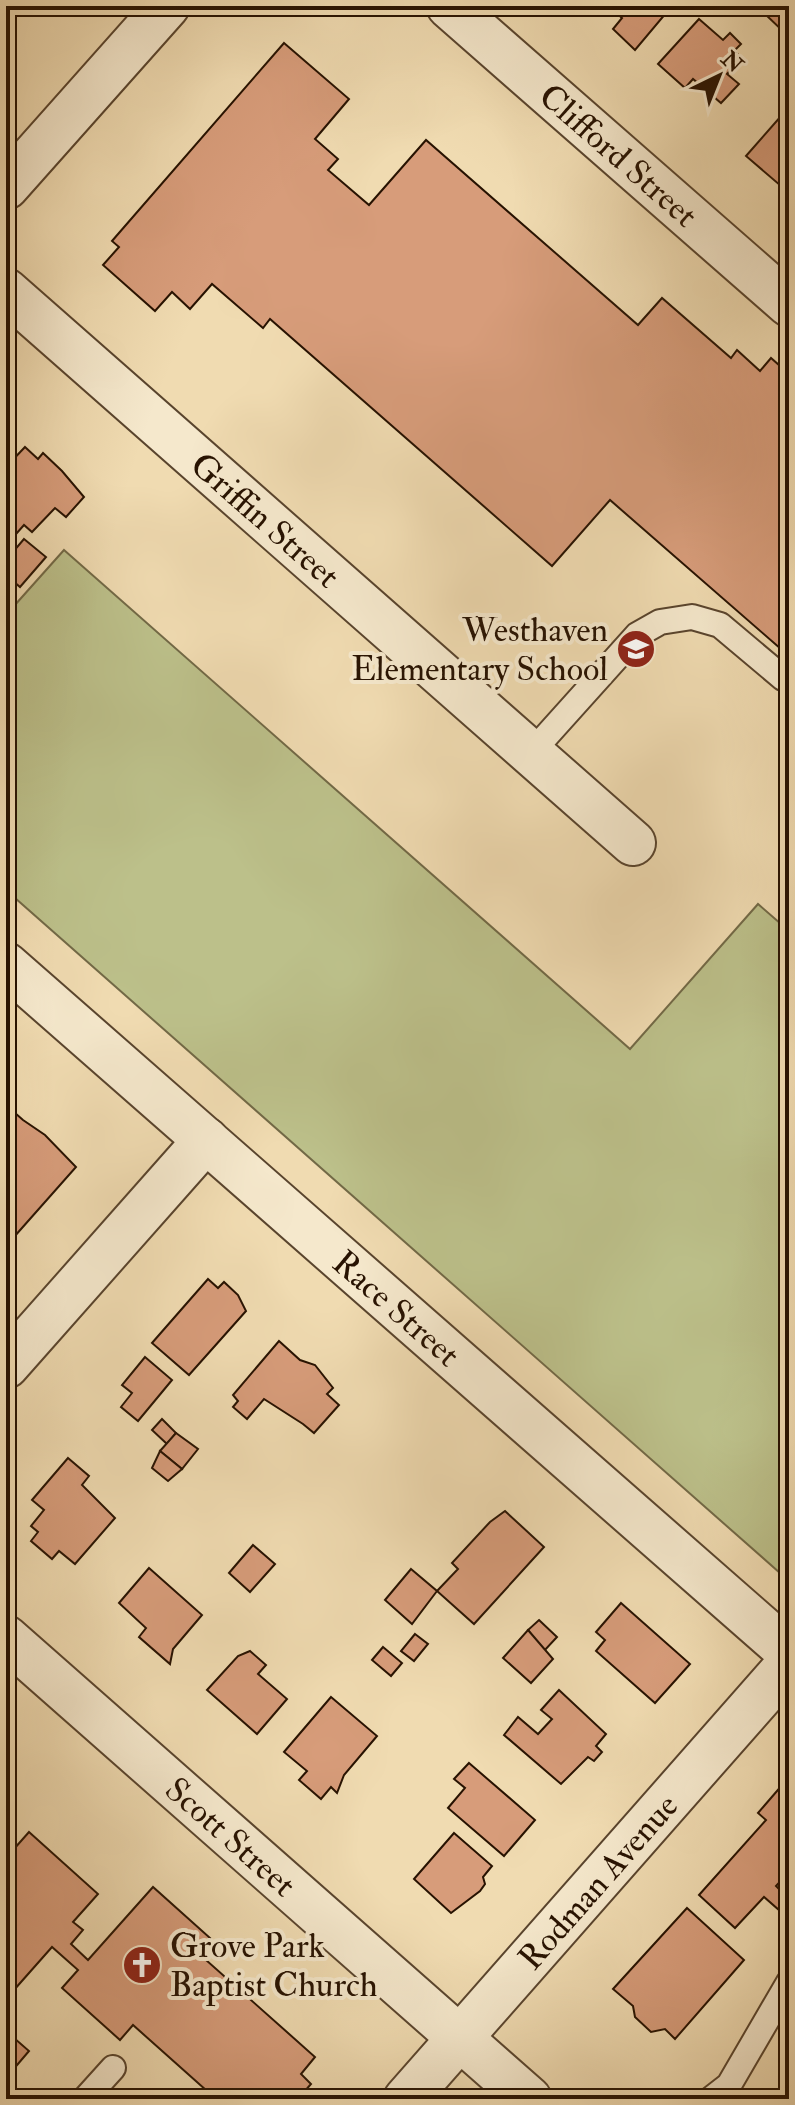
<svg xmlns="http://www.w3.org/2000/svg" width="795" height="2105" font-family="'IM FELL Double Pica',serif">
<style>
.park{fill:#bcc08a;stroke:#726946;stroke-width:2}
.building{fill:#d79c7a;stroke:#271201;stroke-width:2}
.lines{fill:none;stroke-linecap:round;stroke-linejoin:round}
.service-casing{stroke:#59442d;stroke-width:28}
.minor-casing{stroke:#59442d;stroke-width:48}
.tertiary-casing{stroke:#59442d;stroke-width:48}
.service{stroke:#f5e8cc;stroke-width:24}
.minor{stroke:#f5e8cc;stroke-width:44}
.tertiary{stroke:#f5e8cc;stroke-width:44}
.labels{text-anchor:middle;stroke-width:8;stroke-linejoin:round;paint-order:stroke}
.street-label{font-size:34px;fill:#271201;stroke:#f5e8cc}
.poi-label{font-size:34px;fill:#271201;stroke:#f5e8cc;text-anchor:end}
</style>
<rect width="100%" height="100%" fill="#f0dbb1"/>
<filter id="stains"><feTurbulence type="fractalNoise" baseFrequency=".0025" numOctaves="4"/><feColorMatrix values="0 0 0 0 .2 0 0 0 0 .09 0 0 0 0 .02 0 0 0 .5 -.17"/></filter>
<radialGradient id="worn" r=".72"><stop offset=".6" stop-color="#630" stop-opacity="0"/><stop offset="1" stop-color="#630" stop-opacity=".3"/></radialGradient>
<!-- park -->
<path class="park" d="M64 550 630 1049 758 904 789 931V1581L6 890V615Z"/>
<!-- building -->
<g class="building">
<path d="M609 6H672L635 50 613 29 622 18Z"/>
<path d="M773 6H789V37L765 14Z"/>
<path d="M699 19 723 40 730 33 741 44 734 51 742 58 727 74 739 84 721 103 693 79 685 88 658 64Z"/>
<path d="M284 43 349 99 315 139 338 159 328 170 369 205 426 140 638 325 662 298 731 358 737 350 760 371 771 358 789 374V656L610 500 552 566 270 319 263 328 212 284 190 309 172 292 155 311 103 265 119 247 112 241Z"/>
<path d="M789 107V191L788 192 746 156Z"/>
<path d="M25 447 38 459 43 453 62 471 84 497 66 517 55 508 32 532 24 525 16 534 6 525V467Z"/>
<path d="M24 539 46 557 20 587 6 575V560Z"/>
<path d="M6 1105 23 1120 45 1135 76 1167 6 1246Z"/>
<path d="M208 1279 218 1288 224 1282 238 1295 246 1311 189 1375 152 1343Z"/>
<path d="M279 1341 300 1360 315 1365 333 1388 327 1394 339 1405 314 1433 303 1424 264 1399 247 1419 233 1407 238 1401 233 1395Z"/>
<path d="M145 1357 172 1380 138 1421 121 1407 132 1393 122 1385Z"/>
<path d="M162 1419 176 1433 167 1444 152 1430Z"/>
<path d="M176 1433 198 1449 182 1469 160 1451Z"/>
<path d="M160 1451 182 1469 168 1481 152 1468Z"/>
<path d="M68 1458 89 1476 82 1485 115 1518 75 1564 59 1551 52 1559 31 1541 38 1532 31 1526 44 1510 32 1500Z"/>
<path d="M505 1511 544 1547 474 1624 437 1591 458 1569 452 1563 490 1522Z"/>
<path d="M253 1545 275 1564 250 1592 229 1573Z"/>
<path d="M149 1568 202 1615 173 1649 170 1664 139 1637 146 1628 119 1603Z"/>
<path d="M411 1569 437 1591 412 1624 385 1600Z"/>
<path d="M621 1603 690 1664 655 1703 596 1651 605 1640 596 1632Z"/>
<path d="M539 1620 557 1637 544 1651 528 1630Z"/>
<path d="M528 1630 553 1659 531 1683 503 1658Z"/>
<path d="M415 1634 428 1644 414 1661 401 1651Z"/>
<path d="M383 1647 402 1663 391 1676 372 1660Z"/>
<path d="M250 1651 266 1665 258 1674 287 1699 257 1734 207 1690 238 1656Z"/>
<path d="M559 1690 606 1734 596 1746 602 1752 594 1761 588 1757 561 1784 504 1735 518 1717 538 1734 552 1719 541 1710Z"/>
<path d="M331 1697 377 1736 344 1775 337 1793 331 1787 321 1799 299 1780 307 1771 284 1752Z"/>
<path d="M469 1763 535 1820 504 1856 448 1808 465 1788 454 1779Z"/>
<path d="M783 1784 789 1790V1872L776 1886 789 1899 779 1910 764 1897 735 1928 699 1895 766 1820 758 1813Z"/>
<path d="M29 1832 98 1894 73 1922 83 1930 71 1944 88 1960 153 1887 210 1938 197 1952 315 2057 301 2074 311 2084 298 2099H216L133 2025 120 2040 62 1988 78 1970 52 1947 6 1999V1858Z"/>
<path d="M454 1833 492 1866 483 1877 485 1884 480 1891 451 1913 414 1879Z"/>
<path d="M687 1908 744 1960 675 2039 665 2029 651 2032 635 2017 633 2006 613 1989Z"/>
<path d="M6 2031 29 2051 6 2078Z"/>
</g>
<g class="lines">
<defs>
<g id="service">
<path d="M531 753 637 635 660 622 692 617 720 625 783 678"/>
<path d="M85 2099 113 2068"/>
<path d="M711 2099 729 2085 789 1982"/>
</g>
<g id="minor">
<path id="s1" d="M449 6 789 304"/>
<path d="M6 187 167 6"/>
<path id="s2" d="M6 291 633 843"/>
<path id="s3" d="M6 965 789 1652"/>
<path d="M6 1366 206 1140"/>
<path id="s4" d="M6 1638 529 2099"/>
</g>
<g id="tertiary">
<path id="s5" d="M406 2099 789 1664"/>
</g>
</defs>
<!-- service casing -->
<use href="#service" class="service-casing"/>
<!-- minor casing -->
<use href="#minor" class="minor-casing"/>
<!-- tertiary casing -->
<use href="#tertiary" class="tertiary-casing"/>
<!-- service -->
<use href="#service" class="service"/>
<!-- minor -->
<use href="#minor" class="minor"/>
<!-- tertiary -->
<use href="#tertiary" class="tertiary"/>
</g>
<!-- icons -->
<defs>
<symbol id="school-disc" viewBox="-11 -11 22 22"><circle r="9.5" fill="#8f2418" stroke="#f5e8cc"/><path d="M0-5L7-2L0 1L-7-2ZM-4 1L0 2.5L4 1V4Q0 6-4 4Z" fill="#fff"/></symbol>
<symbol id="church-disc" viewBox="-11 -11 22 22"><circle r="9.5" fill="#8f2418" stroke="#f5e8cc"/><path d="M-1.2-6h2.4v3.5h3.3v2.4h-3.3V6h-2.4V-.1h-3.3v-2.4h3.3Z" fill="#fff"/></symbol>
</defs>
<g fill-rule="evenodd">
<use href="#school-disc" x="614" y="627" width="44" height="44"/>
<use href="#church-disc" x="120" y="1943" width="44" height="44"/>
</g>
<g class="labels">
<!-- street labels -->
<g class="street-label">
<text dy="12" stroke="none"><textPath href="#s1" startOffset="226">Clifford Street</textPath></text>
<text dy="12" stroke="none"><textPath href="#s2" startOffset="346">Griffin Street</textPath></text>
<text dy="12" stroke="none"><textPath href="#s3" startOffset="520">Race Street</textPath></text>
<text dy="12" stroke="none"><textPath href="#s4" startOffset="300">Scott Street</textPath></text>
<text dy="12" stroke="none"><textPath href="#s5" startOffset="290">Rodman Avenue</textPath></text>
</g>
<!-- poi labels -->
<g class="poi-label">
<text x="608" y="641">Westhaven<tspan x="608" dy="39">Elementary School</tspan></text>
<text x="170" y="1957" text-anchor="start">Grove Park<tspan x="170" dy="39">Baptist Church</tspan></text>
</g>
</g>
<!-- margin -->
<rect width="795" height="2105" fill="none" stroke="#f0dbb1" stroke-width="32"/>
<rect x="8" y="8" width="779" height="2089" fill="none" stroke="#271201" stroke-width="4"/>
<rect x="16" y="16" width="763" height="2073" fill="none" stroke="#271201" stroke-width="2"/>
<!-- north arrow -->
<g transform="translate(719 76) rotate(43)" stroke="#f5e8cc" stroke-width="6" paint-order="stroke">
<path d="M0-6L14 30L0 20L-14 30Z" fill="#271201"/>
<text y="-12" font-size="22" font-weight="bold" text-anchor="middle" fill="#271201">N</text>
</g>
<rect width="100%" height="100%" filter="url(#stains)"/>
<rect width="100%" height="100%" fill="url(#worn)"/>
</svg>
